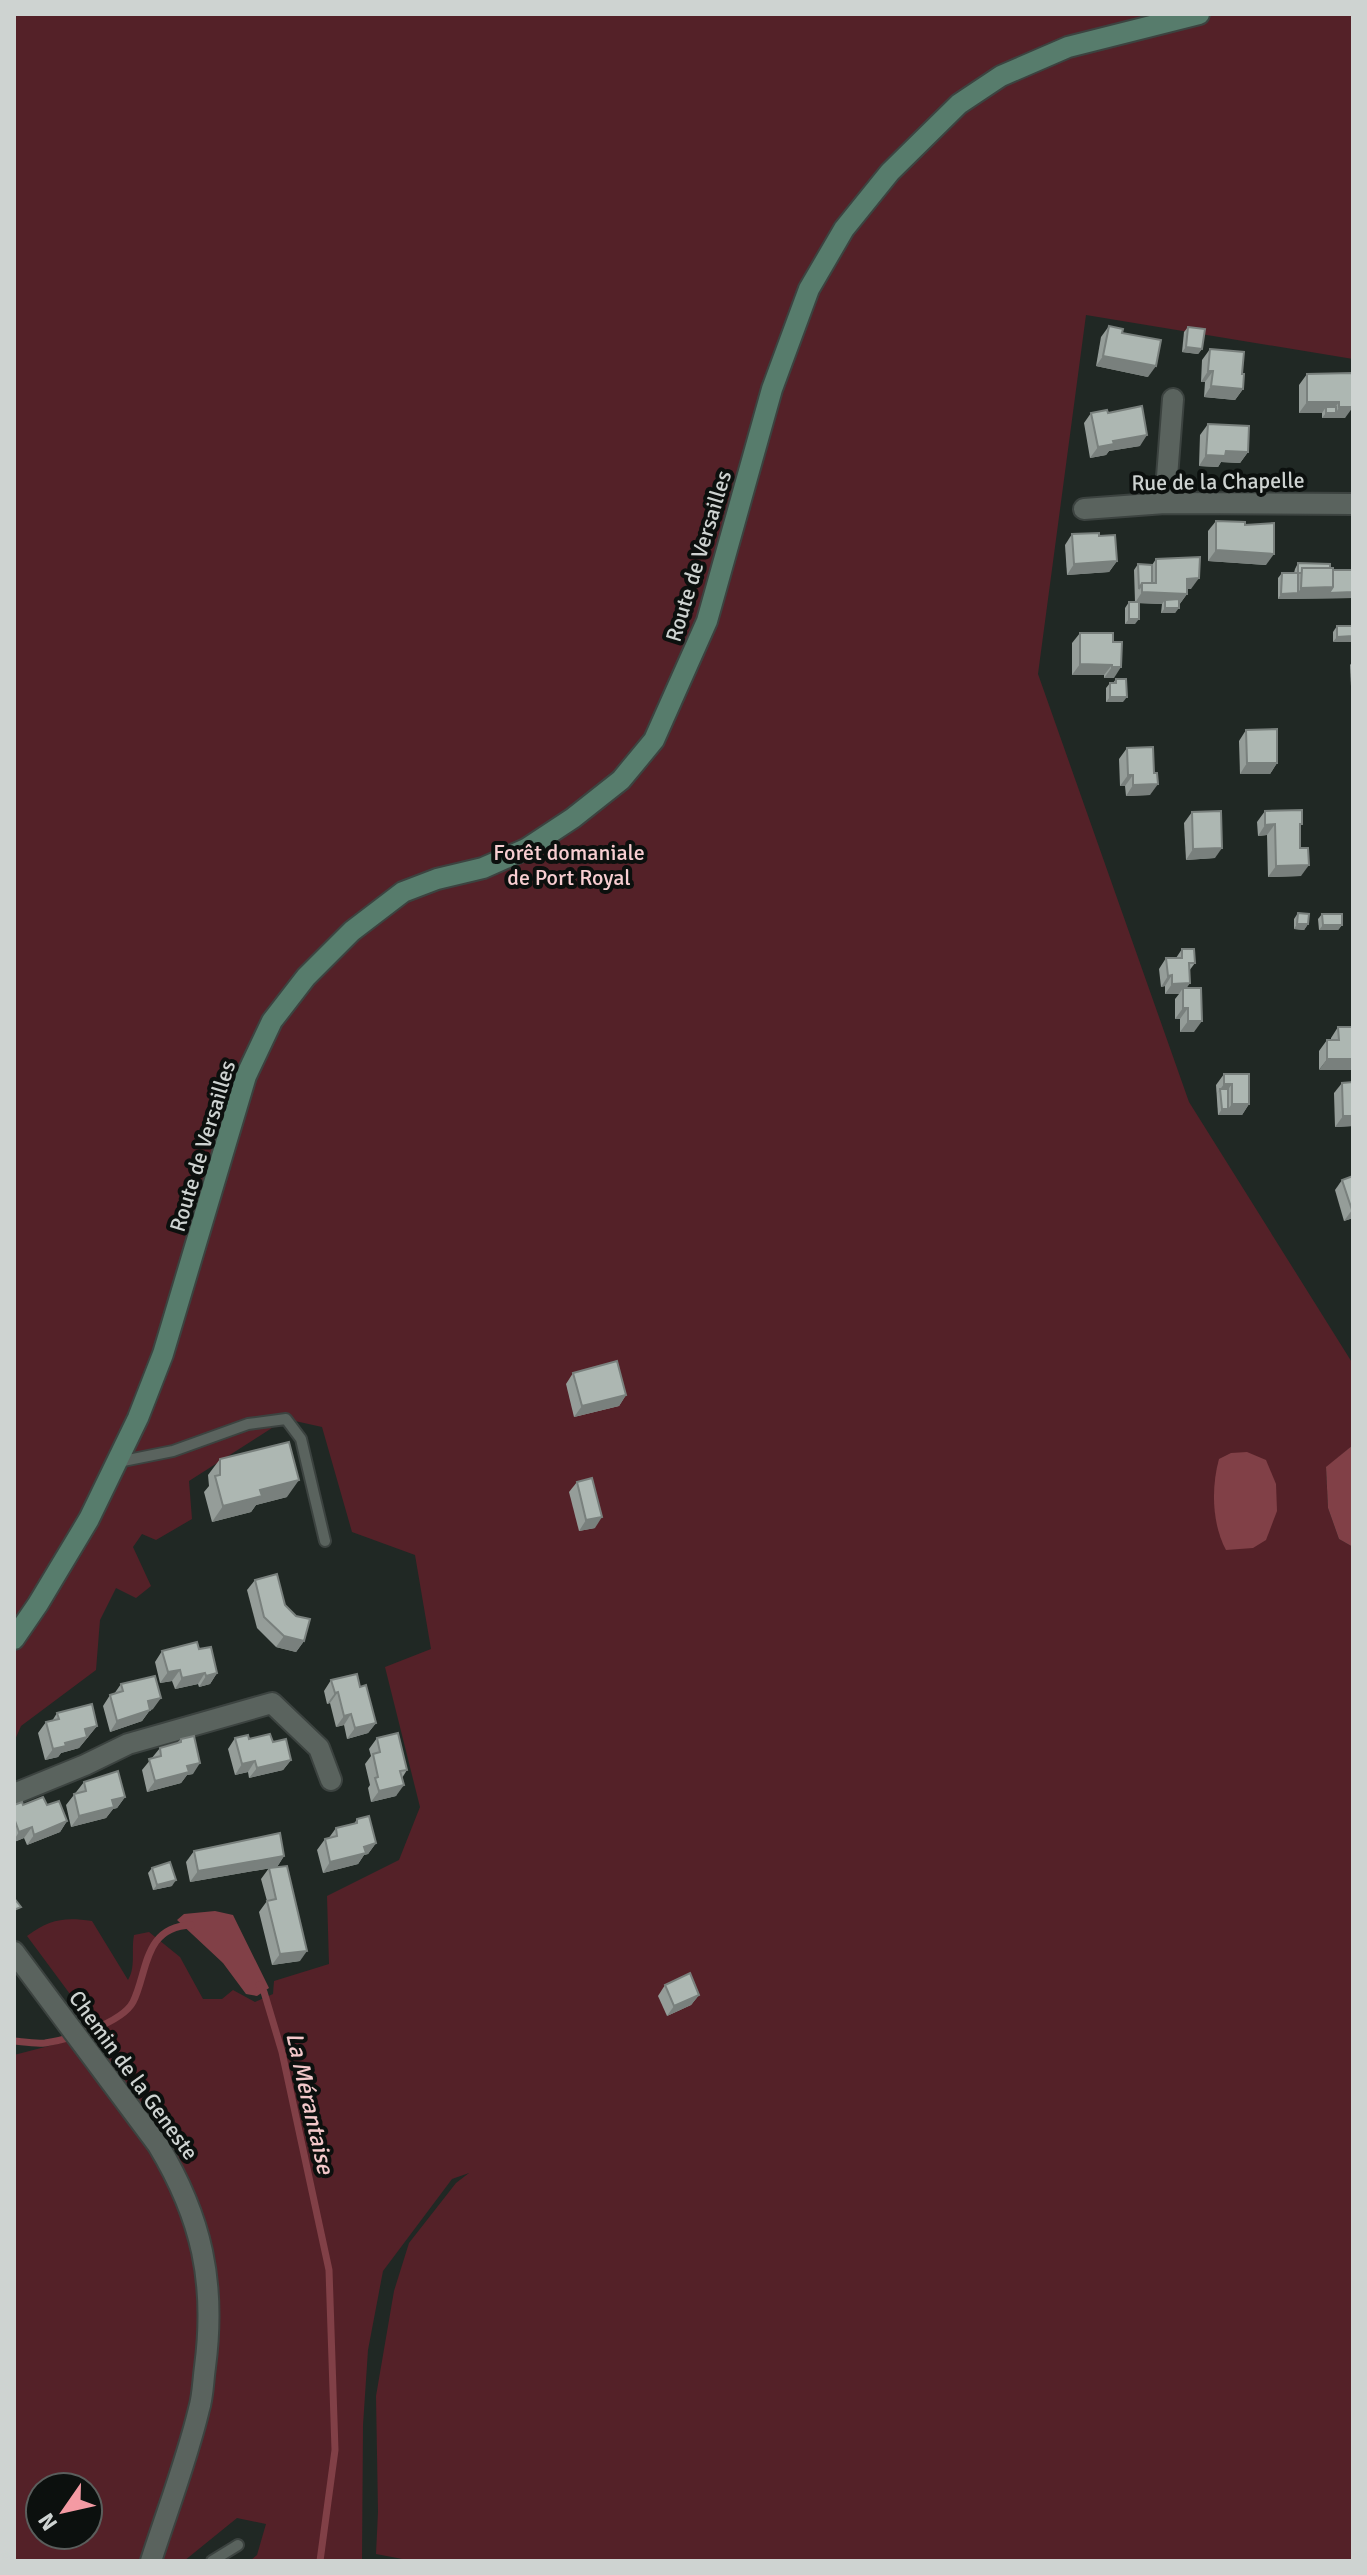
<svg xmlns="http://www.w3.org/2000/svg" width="1367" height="2575" font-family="Signika,sans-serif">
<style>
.green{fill:#542128;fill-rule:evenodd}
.water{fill:#814047}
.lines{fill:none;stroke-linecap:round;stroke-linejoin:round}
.stream{stroke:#814047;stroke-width:7}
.service-casing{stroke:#3c4340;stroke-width:14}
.minor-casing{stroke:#3c4340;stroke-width:24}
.secondary-casing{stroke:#3c4340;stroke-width:24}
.service{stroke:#5a635e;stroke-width:10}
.minor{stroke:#5a635e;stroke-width:20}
.secondary{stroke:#577c6c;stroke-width:20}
.wall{fill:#959d99}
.shaded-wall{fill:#79807d}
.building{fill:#adb7b2;stroke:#79807d;stroke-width:2}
.labels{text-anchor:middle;stroke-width:8;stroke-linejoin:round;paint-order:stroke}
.street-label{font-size:22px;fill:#ced3d1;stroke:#0c100e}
.park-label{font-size:22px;fill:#f8ced1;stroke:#0c100e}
.water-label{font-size:24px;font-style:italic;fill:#f2c8ca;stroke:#0c100e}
</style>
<rect width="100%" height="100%" fill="#202824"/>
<!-- green -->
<g class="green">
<path d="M14 14H1353V359L1086 315 1038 674 1189 1102 1353 1364V1445L1326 1468 1328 1508 1339 1539 1353 1547V2561H413L376 2554 378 2512 376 2396 394 2291 409 2243 456 2183 469 2173 452 2179 383 2271 368 2350 363 2425 362 2561H250L257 2555 266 2524 237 2518 184 2561H158L172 2513 207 2421 218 2327 212 2264 198 2204 81 2026 87 2017 27 1936C50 1919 64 1917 92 1921L128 1980C136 1967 131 1951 134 1935L149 1932 180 1957 203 1999H222L233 1990 255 2002 273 1994 274 1981 329 1964 327 1896 399 1860 420 1807 385 1667 431 1649 415 1555 352 1532 322 1427 286 1419 189 1481 192 1519 156 1540 142 1534 133 1547 151 1586 136 1598 116 1588 100 1620 96 1670 21 1726 14 1742Z"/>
<path d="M72 2040 170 2175 201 2269 199 2381 146 2561H14V2055ZM40 2487H88V2535H40Z"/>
</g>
<!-- water -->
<g class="water">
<path d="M1353 1445V1547L1339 1539 1328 1508 1326 1467Z"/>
<path d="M1247 1452 1266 1460 1276 1484 1277 1511 1266 1540 1253 1548 1226 1550C1212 1524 1211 1488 1219 1459L1231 1453Z"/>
<path d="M215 1911 233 1915 269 1988 257 1996 246 1994 223 1963 177 1920 184 1914Z"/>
</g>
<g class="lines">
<!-- stream -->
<g class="stream">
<path d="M259 1985 264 1992 282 2052 329 2270 335 2450 320 2561"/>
<path d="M14 2041C24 2042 35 2044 45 2043 67 2040 122 2023 133 2002 148 1972 143 1927 191 1925"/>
</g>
<defs>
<g id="service">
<path d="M118 1462 173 1451 248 1424 286 1419 301 1439 325 1541"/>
<path d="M212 2561 238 2545"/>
</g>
<g id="minor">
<path d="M1165 503 1173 399"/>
<path d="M1084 509 1165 503 1353 504"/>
<path d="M14 1794 85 1765 128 1744 272 1703 319 1748 331 1780"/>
<path d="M14 1952 158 2145C202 2218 216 2283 205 2367 203 2381 203 2396 199 2409 187 2460 167 2511 151 2561"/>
</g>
<path id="secondary" d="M14 1639 38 1604 89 1519 138 1418 163 1354 246 1076 272 1021 306 977 352 931 403 892 437 879 483 868 526 849 573 818 621 780 654 740 707 621 772 389 809 289 844 229 890 172 959 104 1001 76 1068 47 1199 14"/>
</defs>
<!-- service casing -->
<use href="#service" class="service-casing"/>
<!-- minor casing -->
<use href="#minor" class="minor-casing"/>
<!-- secondary casing -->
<use href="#secondary" class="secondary-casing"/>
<!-- service -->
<use href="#service" class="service"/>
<!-- minor -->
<use href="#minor" class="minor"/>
<!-- secondary -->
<use href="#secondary" class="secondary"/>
</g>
<!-- wall -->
<g class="wall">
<path d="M1109 326 1122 333 1148 377 1096 366 1101 337Z"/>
<path d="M1188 327 1202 349 1198 354 1182 352 1184 332Z"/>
<path d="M1210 349 1242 374 1243 389 1235 400 1204 397 1205 382H1201L1202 360Z"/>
<path d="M1352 373 1345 418H1322V413H1299V385L1307 374Z"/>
<path d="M1091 413H1108L1140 446 1109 451 1106 455 1090 458 1084 423Z"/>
<path d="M1208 424 1248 452 1240 463 1221 462 1218 467 1199 466 1200 435Z"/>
<path d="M1216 521 1245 525 1266 565 1208 561V531Z"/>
<path d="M1072 534 1099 536 1117 561 1109 572 1067 575 1065 545Z"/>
<path d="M1156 559 1191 589H1187V594L1179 605 1175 613H1161L1162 604 1139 603 1135 624H1125V608L1129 602H1135L1134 570 1138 564 1152 565Z"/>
<path d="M1298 563 1330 568 1333 570 1353 598 1278 599V578L1282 573H1294L1295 569Z"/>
<path d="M1337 626H1353L1333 642V632Z"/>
<path d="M1080 633H1113L1114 678H1104V675H1072V643Z"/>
<path d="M1353 661V686H1351L1350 665Z"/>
<path d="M1116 679 1123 702H1106V688L1110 683H1113Z"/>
<path d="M1246 730 1277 763 1270 774H1240L1239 741Z"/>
<path d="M1127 748 1150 795 1126 796 1125 786H1120L1119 759Z"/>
<path d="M1265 811 1300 827 1301 876 1268 877 1267 835 1258 836 1257 822Z"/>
<path d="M1192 812 1215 858 1186 860 1184 823Z"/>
<path d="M1298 913 1308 924 1304 930 1294 929V919Z"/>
<path d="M1322 914 1342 925 1338 930H1319L1318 919Z"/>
<path d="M1182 949 1195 963 1189 971 1190 983 1186 988 1194 1032H1180V1019H1175V999L1179 994H1165V986L1161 987 1159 969 1166 958H1176Z"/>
<path d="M1338 1027H1353L1319 1070V1051L1327 1040H1331V1038Z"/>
<path d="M1224 1074 1249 1104 1242 1115H1218L1216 1085Z"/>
<path d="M1342 1083 1353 1126 1335 1127 1334 1093Z"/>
<path d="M1353 1176V1218L1344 1221 1335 1190 1342 1180Z"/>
<path d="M573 1373 626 1395 619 1406 574 1417 566 1384Z"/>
<path d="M220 1459 287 1497 256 1505 251 1512 212 1522 204 1492 209 1486 208 1475Z"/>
<path d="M577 1482 595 1528 579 1531 569 1492Z"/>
<path d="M255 1580 285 1605 296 1616 304 1641 296 1652 276 1647 257 1628 247 1590Z"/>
<path d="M199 1649 217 1673 210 1684 199 1687 198 1684 175 1689 172 1681 160 1683 155 1662 162 1651Z"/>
<path d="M331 1680 360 1687 376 1723 368 1733 347 1739 344 1725 336 1727 330 1703 327 1704 324 1691Z"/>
<path d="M121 1684 153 1709 150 1710 142 1721 110 1732 103 1706 110 1695 114 1694Z"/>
<path d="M57 1713 97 1726 79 1748 61 1753 58 1757 45 1760 38 1733 46 1722 52 1721Z"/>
<path d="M235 1738 273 1742 291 1760 283 1770 249 1778 248 1772 235 1775 228 1749Z"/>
<path d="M377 1738 407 1770 402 1778 396 1796 371 1802 368 1788 370 1785 365 1764 371 1756 369 1749Z"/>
<path d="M181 1739 193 1774 187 1775 181 1783 147 1792 142 1770 160 1748 177 1743Z"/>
<path d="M84 1782 125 1797 117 1808 113 1809 106 1818 71 1827 66 1805Z"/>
<path d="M14 1805H47L67 1821 60 1832 27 1845 24 1838 14 1842Z"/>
<path d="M357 1819 376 1843 368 1854 364 1855 358 1864 323 1873 317 1850 325 1839H328L336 1828 354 1824Z"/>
<path d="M194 1851 284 1856 277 1867 190 1882 186 1862Z"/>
<path d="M152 1868 172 1886 153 1890 148 1873Z"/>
<path d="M269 1868 300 1961 272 1965 259 1912 267 1901 261 1879Z"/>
<path d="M665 1985 699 1995 691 2005 667 2016 658 1996Z"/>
</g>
<!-- shaded-wall -->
<g class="shaded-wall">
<path d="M1186 347 1202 349 1198 354 1182 352Z"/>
<path d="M1103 356 1156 366 1148 377 1096 366Z"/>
<path d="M1208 371H1213L1205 382H1201Z"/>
<path d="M1211 386 1243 389 1235 400 1204 397Z"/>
<path d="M1307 402H1339L1332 412 1326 407 1322 413H1299Z"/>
<path d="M1339 407H1353L1345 418H1322L1326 413H1336Z"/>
<path d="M1147 435 1140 446 1109 451 1106 455 1090 458 1098 447 1113 441Z"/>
<path d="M1226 451 1248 452 1240 463 1221 462 1218 467 1199 466 1206 455Z"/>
<path d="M1216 550 1274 554 1266 565 1208 561Z"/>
<path d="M1117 561 1109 572 1067 575 1074 564Z"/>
<path d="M1199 578 1191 589H1179L1187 579Z"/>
<path d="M1333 587 1353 593V598L1278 599 1281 594 1298 593 1301 588Z"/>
<path d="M1142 592 1187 594 1179 605 1165 604V600L1162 604 1135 603Z"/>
<path d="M1165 608H1179L1175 613H1161Z"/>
<path d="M1129 619H1139L1135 624H1125Z"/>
<path d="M1353 636V642H1333L1337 637Z"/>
<path d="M1080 664 1112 665 1104 675H1072Z"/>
<path d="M1112 667H1121L1114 678H1104Z"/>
<path d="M1110 697H1127L1123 702H1106Z"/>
<path d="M1247 763H1277L1270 774H1240Z"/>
<path d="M1128 775H1133L1125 786H1120Z"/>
<path d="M1158 784 1150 795 1126 796 1133 785Z"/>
<path d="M1275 824 1267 835 1258 836 1265 825Z"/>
<path d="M1222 848 1215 858 1186 860 1193 849Z"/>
<path d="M1309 865 1301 876 1268 877 1276 866Z"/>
<path d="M1297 924H1308L1304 930 1294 929Z"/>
<path d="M1323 925H1342L1338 930H1319Z"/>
<path d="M1172 975 1165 986 1161 987 1168 976Z"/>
<path d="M1190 983 1183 993V988L1179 994H1165L1172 984Z"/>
<path d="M1183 1008H1188L1180 1019H1175Z"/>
<path d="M1188 1021H1202L1194 1032H1180Z"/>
<path d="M1327 1059H1353V1070H1319Z"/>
<path d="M1224 1084H1232L1224 1095 1220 1089 1216 1095Z"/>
<path d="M1232 1104H1249L1242 1115H1218L1222 1109H1228Z"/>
<path d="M1343 1116H1353V1126L1335 1127Z"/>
<path d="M1353 1209V1218L1344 1221 1352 1210Z"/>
<path d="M626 1395 619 1406 574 1417 582 1406Z"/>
<path d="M299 1480 287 1497 256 1505 251 1512 212 1522 223 1506 260 1490Z"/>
<path d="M602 1517 595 1528 579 1531 586 1520Z"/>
<path d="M284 1636 304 1641 296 1652 276 1647Z"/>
<path d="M180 1670 172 1681 160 1683 168 1672Z"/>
<path d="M205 1673 198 1684 175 1689 182 1678Z"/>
<path d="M217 1673 210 1684 199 1687 206 1676Z"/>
<path d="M338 1692 330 1703 327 1704 335 1693Z"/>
<path d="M161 1698 153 1709 150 1710 142 1721 110 1732 117 1721 148 1701Z"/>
<path d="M351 1714 344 1725 336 1727 344 1716Z"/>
<path d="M376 1723 368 1733 347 1739 355 1728Z"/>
<path d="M97 1726 79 1748 61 1753 58 1757 45 1760 53 1749 65 1743 85 1729Z"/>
<path d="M291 1760 283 1770 249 1778 257 1768Z"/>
<path d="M255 1761 248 1772 235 1775 242 1764Z"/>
<path d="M200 1763 193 1774 187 1775 181 1783 147 1792 155 1781 187 1766Z"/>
<path d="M404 1785 396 1796 371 1802 379 1791Z"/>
<path d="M125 1797 117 1808 113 1809 106 1818 71 1827 79 1816 112 1800Z"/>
<path d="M67 1821 60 1832 27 1845 34 1835Z"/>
<path d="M32 1827 24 1838 14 1842V1840L19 1832Z"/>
<path d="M376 1843 368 1854 364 1855 358 1864 323 1873 330 1862 364 1847Z"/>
<path d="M284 1856 277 1867 190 1882 198 1871Z"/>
<path d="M176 1880 172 1886 153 1890 157 1885Z"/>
<path d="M307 1951 300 1961 272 1965 280 1954Z"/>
<path d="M699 1995 691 2005 667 2016 674 2006Z"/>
</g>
<!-- building -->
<g class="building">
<path d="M1109 326 1123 329 1122 333 1161 340 1156 366 1103 356Z"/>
<path d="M1188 327 1205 329 1202 349 1186 347Z"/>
<path d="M1210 349 1244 352 1242 374H1244L1243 389 1211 386 1213 371H1208Z"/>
<path d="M1352 373 1353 407H1339V402H1307V374Z"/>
<path d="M1142 406 1147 435 1113 441 1114 444 1098 447 1091 413 1107 410 1108 413Z"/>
<rect x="1326" y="407" width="10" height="6"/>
<path d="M1208 424 1249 426 1248 452 1226 451 1225 456 1206 455Z"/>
<path d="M1216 521 1245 522V525L1274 523V554L1216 550Z"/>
<path d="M1099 533V536L1115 535 1117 561 1074 564 1072 534Z"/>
<path d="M1200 557 1199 578 1187 579V594L1142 592V583H1156V559Z"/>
<path d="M1298 563 1330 564V568H1302V573H1298V593L1281 594 1282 573H1298Z"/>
<path d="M1138 564 1152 565V583H1142L1139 589Z"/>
<path d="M1302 568H1333V587L1301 588Z"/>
<path d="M1333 570H1353V592L1329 593 1333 587Z"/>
<path d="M1179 599V608H1165V600Z"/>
<rect x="1129" y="602" width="10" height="17"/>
<path d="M1337 626H1353V636L1337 637Z"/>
<path d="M1080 633H1113V642H1122L1121 667H1112V665L1080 664Z"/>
<path d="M1116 679H1126L1127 697H1110V683H1116Z"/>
<path d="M1277 729V763H1247L1246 730Z"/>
<path d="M1153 747 1154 773H1157L1158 784 1133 785V775H1128L1127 748Z"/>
<path d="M1302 810V824H1300V848H1308L1309 865 1276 866 1275 824 1265 825V811Z"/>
<path d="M1221 811 1222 848 1193 849 1192 812Z"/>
<path d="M1298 913 1309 914 1308 924H1297Z"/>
<path d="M1322 914H1342V925H1323Z"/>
<path d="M1182 949H1194L1195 963H1189L1190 983 1172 984V975L1168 976 1166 958H1182Z"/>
<path d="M1183 988H1201L1202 1021H1188V1008H1183Z"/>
<path d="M1338 1027H1353V1059H1327V1040H1339Z"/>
<path d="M1224 1074H1249V1104H1232V1084H1224Z"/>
<path d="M1353 1082V1116H1343L1342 1083Z"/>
<path d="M1220 1089H1228V1109H1222Z"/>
<path d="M1353 1176V1209L1352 1210 1342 1180Z"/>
<path d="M617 1361 626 1395 582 1406 573 1373Z"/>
<path d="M289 1442 299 1480 260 1490 262 1496 223 1506 215 1476 220 1475V1459Z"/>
<path d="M592 1478 602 1517 586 1520 577 1482Z"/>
<path d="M277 1574 285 1605 296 1616 310 1619 304 1641 284 1636 264 1617 255 1580Z"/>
<path d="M197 1642 199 1649 211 1647 217 1673 206 1676 205 1673 182 1678 180 1670 168 1672 162 1651Z"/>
<path d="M357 1674 360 1687 366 1685 376 1723 355 1728 351 1714 344 1716 338 1692 335 1693 331 1680Z"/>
<path d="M155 1676 161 1698 148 1701 150 1710 117 1721 110 1695 123 1691 121 1684Z"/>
<path d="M92 1704 97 1726 85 1729 87 1737 65 1743 66 1746 53 1749 46 1722 59 1719 57 1713Z"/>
<path d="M398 1733 407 1770 400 1771 404 1785 379 1791 375 1778 378 1777 373 1754 380 1752 377 1738Z"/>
<path d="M270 1734 273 1742 286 1739 291 1760 257 1768 255 1761 242 1764 235 1738 248 1735 249 1739Z"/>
<path d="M194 1736 200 1763 187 1766 189 1772 155 1781 149 1759 161 1756 160 1748 181 1742V1739Z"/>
<path d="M118 1771 125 1797 112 1800 114 1807 79 1816 74 1794 86 1791 84 1782Z"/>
<path d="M43 1797 47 1805 59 1801 67 1821 34 1835 32 1827 19 1832 14 1818V1805L22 1802 23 1805Z"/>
<path d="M369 1816 376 1843 364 1847 366 1853 330 1862 325 1839 337 1836 336 1828 357 1823V1819Z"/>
<path d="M280 1833 284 1856 198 1871 194 1851Z"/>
<path d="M170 1862 176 1880 157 1885 152 1868Z"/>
<path d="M287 1866 307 1951 280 1954 267 1901 276 1899 269 1868Z"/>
<path d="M14 1898 21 1907 14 1910Z"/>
<path d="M690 1973 699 1995 674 2006 665 1985Z"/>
</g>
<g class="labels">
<!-- street labels -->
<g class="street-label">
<text transform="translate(1218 481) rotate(-1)" y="8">Rue de la Chapelle</text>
<text transform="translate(698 556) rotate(-73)" y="8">Route de Versailles</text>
<text transform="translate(202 1146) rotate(-73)" y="8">Route de Versailles</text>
<text transform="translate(134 2075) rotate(54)" y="8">Chemin de la Geneste</text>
</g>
<!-- park labels -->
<g class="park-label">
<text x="569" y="860">Forêt domaniale<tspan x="569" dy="25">de Port Royal</tspan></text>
</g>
<!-- water labels -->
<g class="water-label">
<text transform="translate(310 2103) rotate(77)" y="8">La Mérantaise</text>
</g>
</g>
<!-- border -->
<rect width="1367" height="2575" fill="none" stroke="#ced3d1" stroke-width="32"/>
<!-- north arrow -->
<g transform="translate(64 2511) rotate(236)"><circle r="38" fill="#0c100e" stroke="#5a5e5c" stroke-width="2"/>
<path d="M0-6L14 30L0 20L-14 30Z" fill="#f49aa3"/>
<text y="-12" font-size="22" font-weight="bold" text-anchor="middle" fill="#ced3d1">N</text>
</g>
</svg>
